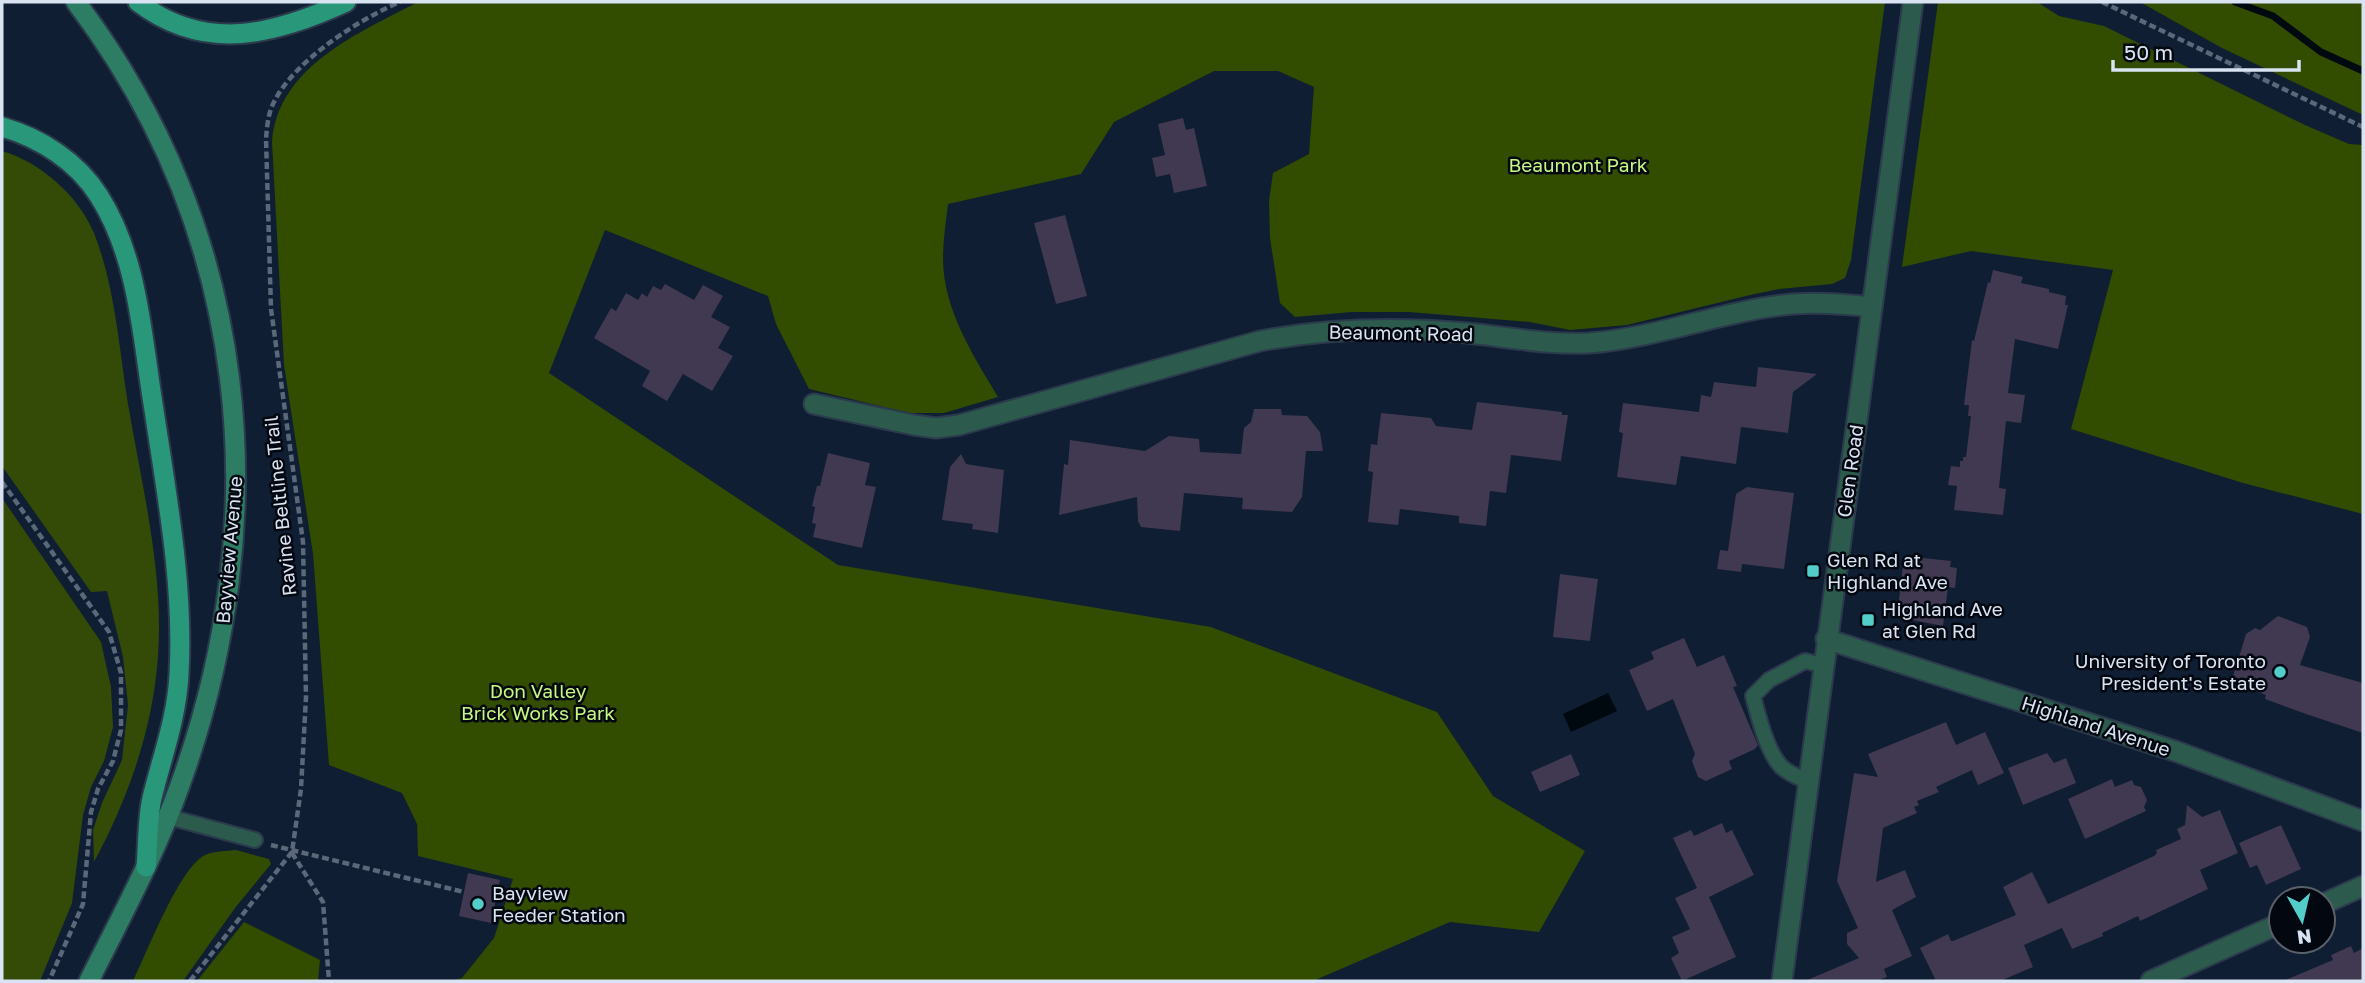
<svg xmlns="http://www.w3.org/2000/svg" width="2365" height="983" font-family="'Golos Text',sans-serif">
<style>
.green{fill:#334b06}
.forest{fill:#324c00}
.water{fill:#00090f}
.lines{fill:none;stroke-linecap:round;stroke-linejoin:round}
.stream{stroke:#00090f;stroke-width:7}
.building{fill:#413851}
.service-casing{stroke:#2b3a4d;stroke-width:18}
.minor-casing{stroke:#2b3a4d;stroke-width:23}
.secondary-casing{stroke:#2b3a4d;stroke-width:23}
.primary-casing{stroke:#2b3a4d;stroke-width:23}
.path{stroke:#5b687a;stroke-width:4.5;stroke-dasharray:7 3.5;stroke-linecap:butt}
.service{stroke:#2c5a4c;stroke-width:14}
.minor{stroke:#2c5a4c;stroke-width:19}
.secondary{stroke:#2d7d65;stroke-width:19}
.primary{stroke:#299779;stroke-width:19}
.poi-dot{fill:#53cdc9;stroke:#030810;stroke-width:2.5}
.labels{text-anchor:middle;stroke-width:5;stroke-linejoin:round;paint-order:stroke}
.park-label{font-size:19px;fill:#c5f881;stroke:#030810}
.street-label{font-size:19px;fill:#d9e3f1;stroke:#030810}
.poi-label{font-size:19px;fill:#d9e3f1;stroke:#030810;text-anchor:start}
</style>
<rect width="100%" height="100%" fill="#0f1e32"/>
<!-- green -->
<g class="green">
<path d="M2 151C40 162 78 195 94 233 115 286 119 348 128 404 142 487 164 572 158 656 153 729 128 799 94 862L93 830 102 803 122 760 128 705 123 657 107 591 91 592 2 466Z"/>
<path d="M2 498 101 642 111 687 113 727 104 761 91 787 83 815 72 903 40 981H2Z"/>
</g>
<!-- forest -->
<g class="forest">
<path d="M418 2H1885L1851 260 1845 278 1832 284 1779 289 1750 295 1627 325 1570 330 1530 322 1409 312H1352L1295 317 1280 303 1270 238 1269 201 1273 173 1309 154 1314 87 1278 71H1214L1114 122 1081 174 948 204C946 222 943 240 943 258 943 309 973 355 998 397L944 413H909L809 389 776 324 768 296 605 230 549 373 838 565 1211 627 1437 712 1493 796 1585 851 1539 932 1450 922 1313 981H452L462 978 494 938 513 879 418 856 417 824 402 793 329 765 313 554 284 365 272 142C278 66 359 33 418 2Z"/>
<path d="M1938 2H2037L2059 16 2104 26 2305 125 2349 144 2363 145V514L2243 483 2071 429 2113 270 1971 251 1902 267Z"/>
<path d="M2140 2H2363V115L2222 48Z"/>
<path d="M236 850 269 859 271 864 235 908 183 981H133C147 953 179 868 205 855 213 851 227 851 236 850Z"/>
<path d="M244 922 320 960 318 981H197Z"/>
</g>
<!-- water -->
<path class="water" d="M1608 693 1617 711 1571 732 1563 714Z"/>
<g class="lines">
<!-- stream -->
<path class="stream" d="M2235 2 2273 16 2321 52 2363 71"/>
</g>
<!-- building -->
<g class="building">
<path d="M1183 118 1186 130 1194 128 1207 186 1174 193 1170 174 1156 177 1152 158 1165 155 1158 124Z"/>
<path d="M1065 215 1087 296 1056 304 1034 223Z"/>
<path d="M1993 270 2023 277 2021 283 2049 289V292L2066 296 2065 305H2068L2058 349 2015 339 2008 393 2025 395 2021 423 2006 421 1999 488 2006 489 2003 515 1954 510 1957 486 1948 485 1951 466 1960 467V461H1963V457H1966L1971 416H1968L1969 405H1964L1972 340 1974 341 1988 282 1990 283Z"/>
<path d="M665 284 694 300 703 285 723 296 711 317 730 327 718 348 733 356 712 391 683 374 667 401 642 386 650 371 594 338 611 308 616 311 626 293 638 300 642 293 647 297 653 286 661 290Z"/>
<path d="M1758 367 1817 374 1793 392 1788 433 1741 427 1736 464 1681 456 1676 485 1617 477 1623 433 1619 432 1623 403 1699 412 1701 395 1711 397 1714 382 1756 387Z"/>
<path d="M1477 402 1562 412V415H1568L1561 461 1511 455 1506 493 1490 491 1486 526 1459 523V516L1400 509 1398 525 1368 522 1373 472 1368 471 1371 444 1377 445 1381 413 1431 418 1436 426 1472 430Z"/>
<path d="M1254 409H1281L1282 415 1307 416 1320 432 1323 451H1306L1302 497 1292 512 1242 509 1243 498 1184 493 1180 531 1141 527 1138 521 1137 497 1059 515 1064 464 1068 465 1070 440 1145 451 1169 436 1199 439 1200 452 1241 454 1244 428 1251 422Z"/>
<path d="M828 453 870 463 865 485 876 487 862 548 813 537 816 524 812 523 815 507 812 506 817 486H820Z"/>
<path d="M961 454 966 464 1004 470 998 533 972 529 973 524 942 520 950 467Z"/>
<path d="M1747 487 1794 493 1784 569 1742 564 1741 572 1717 569 1720 550 1728 551 1736 494Z"/>
<path d="M1904 556 1951 561 1950 567 1957 568 1955 588 1948 587 1943 626 1897 617Z"/>
<path d="M1560 574 1598 579 1590 641 1553 637Z"/>
<path d="M2278 616 2307 627 2310 637 2300 665 2363 683V733L2306 714 2265 699 2266 695 2231 683 2246 634 2255 628 2260 630Z"/>
<path d="M1684 638 1697 667 1724 655 1737 686 1733 687 1758 745 1755 749 1729 761 1732 769 1706 781 1698 777 1692 761 1695 754 1673 699 1647 711 1629 670 1654 659 1651 652Z"/>
<path d="M1946 722 1956 745 1985 732 2004 773 1978 785 1972 770 1936 787 1939 792 1917 801 1919 805 1914 807 1917 813 1883 828 1876 882 1905 870 1916 897 1892 910 1912 956 1884 969 1887 977 1876 981H1805L1859 958 1847 944V933L1858 928 1837 881 1854 773 1878 777 1868 754Z"/>
<path d="M2047 753 2054 763 2066 758 2076 783 2023 805 2008 768Z"/>
<path d="M1571 754 1580 775 1540 792 1531 772Z"/>
<path d="M2112 779 2115 787 2132 780 2134 785 2141 787 2147 800 2144 807 2146 811 2085 839 2068 799Z"/>
<path d="M2187 805 2202 817 2220 810 2238 853 2200 870 2208 889 2140 921 2138 916 2102 933 2103 936 2072 949 2062 928 2024 945 2033 967 2000 981H1936L1920 948 1948 934 1951 941H1953L2016 915 2003 887 2032 872 2048 904 2154 856 2157 853 2156 850 2181 839 2177 829 2185 825Z"/>
<path d="M1722 823 1726 833 1732 830 1754 875 1709 897 1736 957 1682 981 1671 958 1679 953 1672 937 1690 929 1675 898 1697 888 1673 838 1691 830 1694 836Z"/>
<path d="M2281 825 2301 869 2266 885 2257 865 2250 868 2239 843Z"/>
<path d="M468 873 500 880 491 923 459 916Z"/>
<path d="M2351 946 2354 953 2363 948V981H2283L2333 960 2331 955Z"/>
</g>
<g class="lines">
<defs>
<g id="service">
<path d="M1807 781C1798 777 1785 772 1779 764 1766 748 1758 715 1753 696L1769 680 1805 661 1822 665"/>
<path d="M169 817 255 840"/>
</g>
<g id="minor">
<path d="M814 404 914 425 936 428 959 425 1260 341C1329 328 1396 327 1467 333 1507 337 1548 345 1589 343 1658 338 1724 310 1793 304 1819 302 1846 304 1872 307"/>
<path d="M1826 639 2175 751 2363 821"/>
<path d="M2323 904 2363 886"/>
<path d="M1782 981 1913 2"/>
<path d="M2151 981 2281 923"/>
</g>
<path id="secondary" d="M76 2C250 232 277 517 180 785 156 853 121 917 89 981"/>
<g id="primary">
<path d="M138 2C206 54 275 34 346 2"/>
<path d="M2 127C40 138 77 161 99 196 139 259 142 338 154 410 167 497 184 586 179 674 177 717 162 757 152 798 147 820 148 845 146 867"/>
</g>
</defs>
<!-- service casing -->
<use href="#service" class="service-casing"/>
<!-- minor casing -->
<use href="#minor" class="minor-casing"/>
<!-- secondary casing -->
<use href="#secondary" class="secondary-casing"/>
<!-- primary casing -->
<use href="#primary" class="primary-casing"/>
<!-- path -->
<g class="path">
<path d="M2102 2 2363 127"/>
<path d="M2 482 109 632 121 673V730L113 761 98 789 91 812 83 904 49 981"/>
<path d="M271 845 464 892"/>
<path d="M292 853 323 902 329 981"/>
<path d="M190 981 292 852 301 789 306 697 303 542 271 309 266 139C267 127 268 113 274 102 294 61 359 19 400 2"/>
</g>
<!-- service -->
<use href="#service" class="service"/>
<!-- minor -->
<use href="#minor" class="minor"/>
<!-- secondary -->
<use href="#secondary" class="secondary"/>
<!-- primary -->
<use href="#primary" class="primary"/>
</g>
<!-- markers -->
<g class="poi-dot">
<rect x="1806" y="564" width="14" height="14" rx="3.5"/>
<rect x="1861" y="613" width="14" height="14" rx="3.5"/>
<circle cx="2280" cy="672" r="7"/>
<circle cx="478" cy="904" r="7"/>
</g>
<g class="labels">
<!-- park labels -->
<g class="park-label">
<text x="1578" y="172">Beaumont Park</text>
<text x="538" y="698">Don Valley<tspan x="538" dy="22">Brick Works Park</tspan></text>
</g>
<!-- street labels -->
<g class="street-label">
<text transform="translate(1401 333) rotate(1)" y="7">Beaumont Road</text>
<text transform="translate(1850 471) rotate(-82)" y="7">Glen Road</text>
<text transform="translate(280 506) rotate(-96)" y="7">Ravine Beltline Trail</text>
<text transform="translate(229 550) rotate(-85)" y="7">Bayview Avenue</text>
<text transform="translate(2096 726) rotate(18)" y="7">Highland Avenue</text>
</g>
<!-- poi labels -->
<g class="poi-label">
<text x="1827" y="567">Glen Rd at<tspan x="1827" dy="22">Highland Ave</tspan></text>
<text x="1882" y="616">Highland Ave<tspan x="1882" dy="22">at Glen Rd</tspan></text>
<text x="2266" y="668" text-anchor="end">University of Toronto<tspan x="2266" dy="22">President's Estate</tspan></text>
<text x="492" y="900">Bayview<tspan x="492" dy="22">Feeder Station</tspan></text>
</g>
</g>
<!-- border -->
<rect width="2365" height="983" fill="none" stroke="#d9e3f1" stroke-width="7"/>
<!-- north arrow -->
<g transform="translate(2302 920) rotate(172)"><circle r="33" fill="#030810" stroke="#59606a" stroke-width="2"/>
<path d="M0-5L12 26L0 18L-12 26Z" fill="#53cdc9"/>
<text y="-10" font-size="19" font-weight="bold" text-anchor="middle" fill="#d9e3f1">N</text>
</g>
<!-- scale -->
<path d="M2113 60v10h186v-10" fill="none" stroke="#d9e3f1" stroke-width="3.5"/>
<text x="2124" y="60" font-size="21" fill="#d9e3f1" stroke="#030810" stroke-width="5" paint-order="stroke">50 m</text>
</svg>
